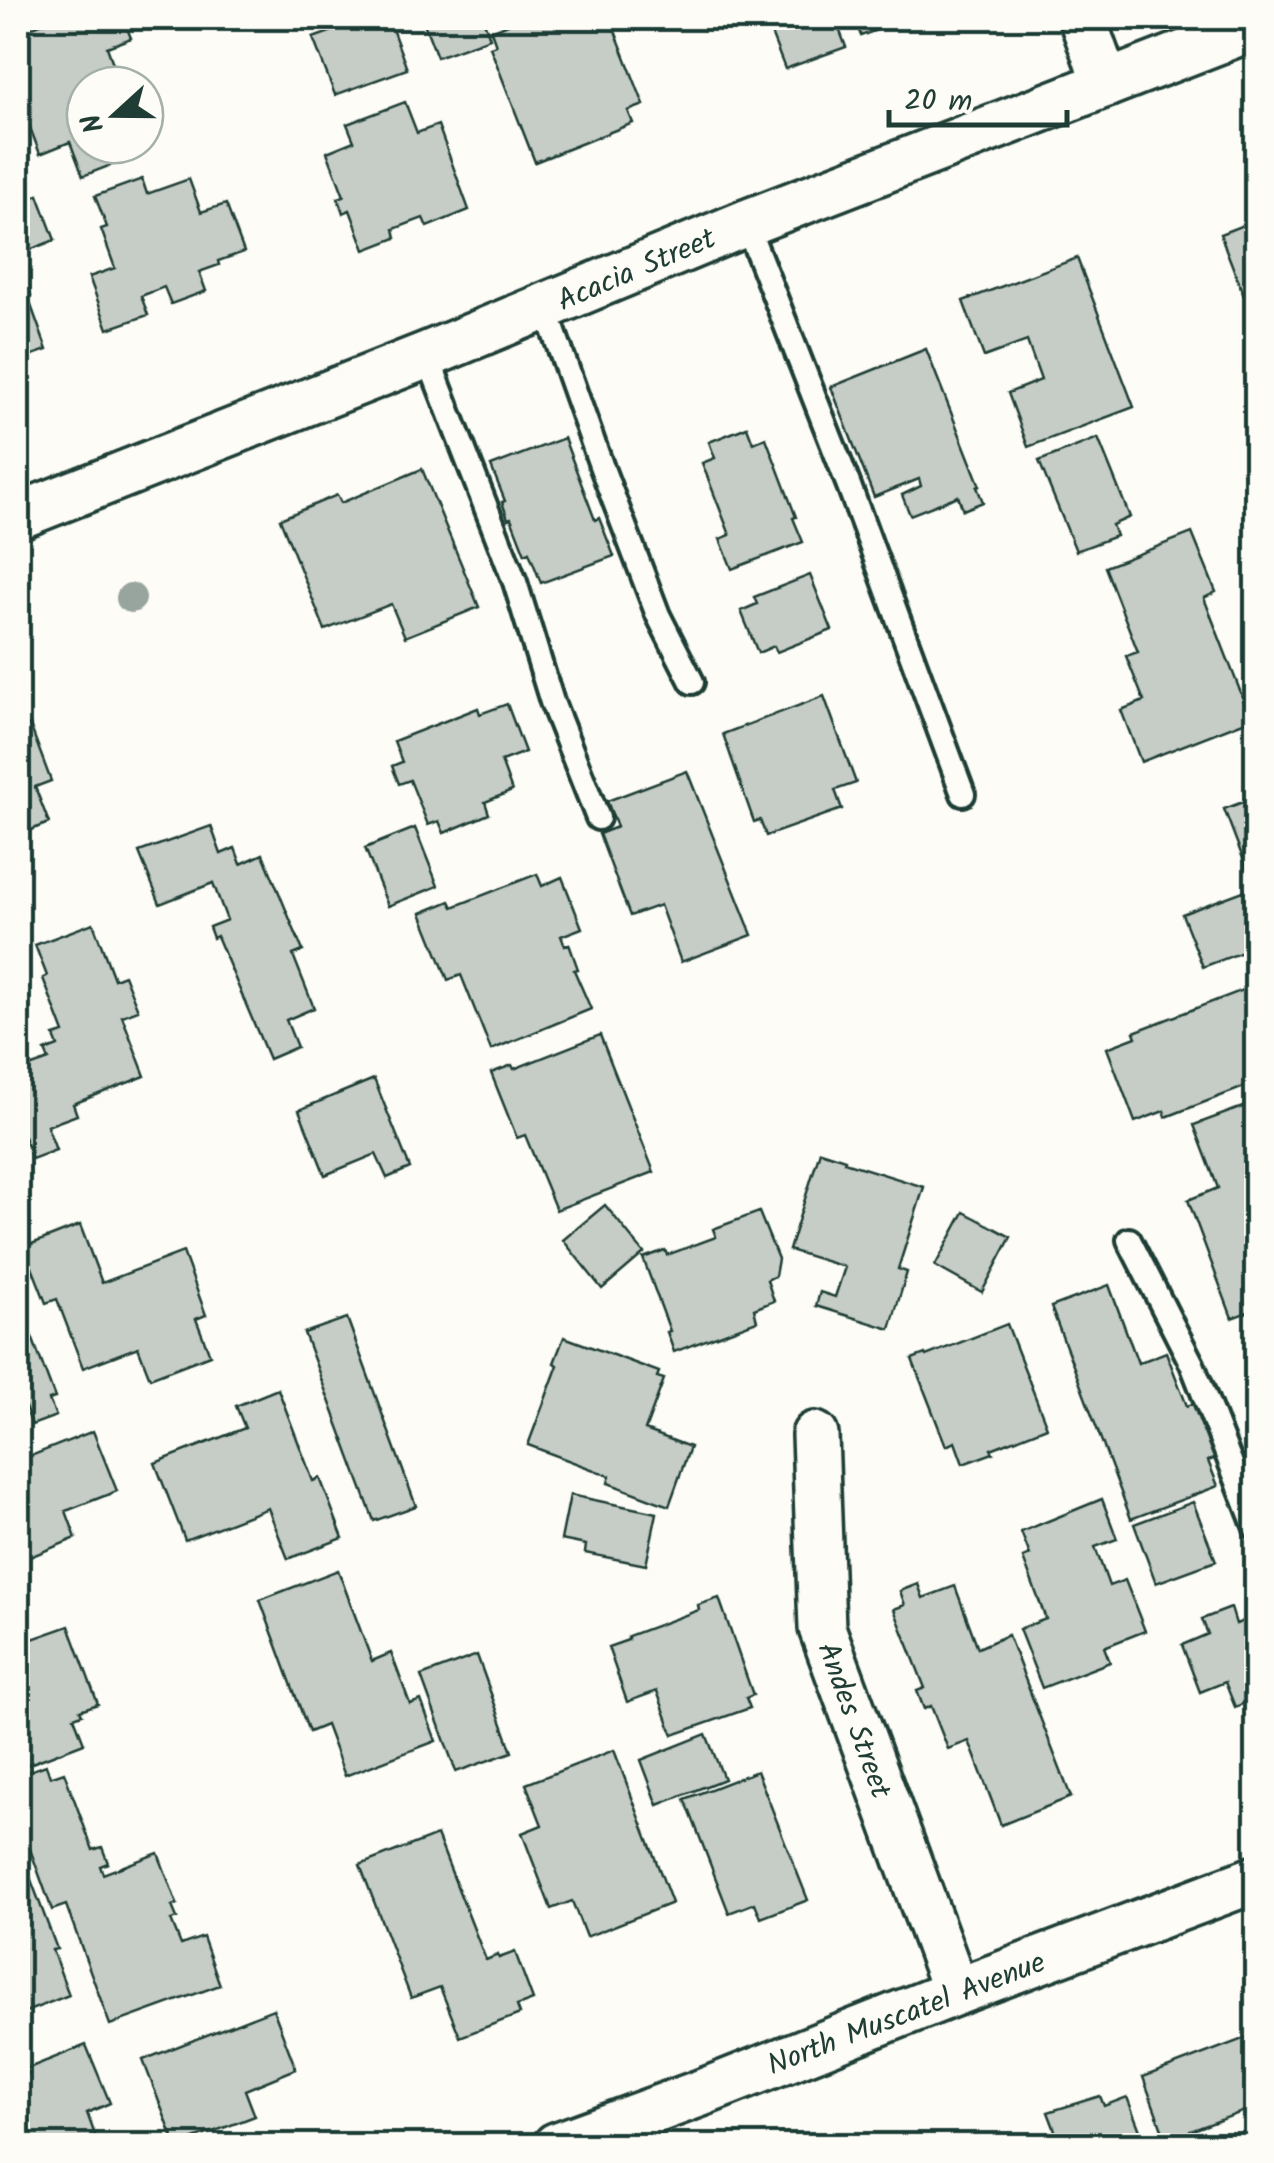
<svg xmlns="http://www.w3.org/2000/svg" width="1274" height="2163" font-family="Kalam,sans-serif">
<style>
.building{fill:#c6cdc7;stroke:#1f3d34;stroke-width:2.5}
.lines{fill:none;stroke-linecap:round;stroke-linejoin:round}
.service-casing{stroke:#1f3d34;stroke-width:30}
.minor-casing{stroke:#1f3d34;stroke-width:52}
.service{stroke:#fdfcf7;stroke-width:22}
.minor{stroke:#fdfcf7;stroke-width:45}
.tree{fill:#98a59e}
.labels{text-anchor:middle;stroke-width:8;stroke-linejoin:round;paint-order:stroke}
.street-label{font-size:30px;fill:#1f3d34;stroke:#fdfcf7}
</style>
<rect width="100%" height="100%" fill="#fdfcf7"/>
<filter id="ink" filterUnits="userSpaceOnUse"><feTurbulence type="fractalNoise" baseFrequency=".01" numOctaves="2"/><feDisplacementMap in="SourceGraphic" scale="20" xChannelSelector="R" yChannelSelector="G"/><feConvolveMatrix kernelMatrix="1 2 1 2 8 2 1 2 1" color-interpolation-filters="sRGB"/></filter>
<g filter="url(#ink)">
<!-- building -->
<g class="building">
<path d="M49 18H123L131 38 107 47 119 80 134 74 138 85H85V145H142L145 152 83 176 70 142 40 154 18 96V33L50 20Z"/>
<path d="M369 18H388L407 69 335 95 313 38Z"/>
<path d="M422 18H483L490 38 437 57Z"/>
<path d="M514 18H610L644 105 628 111 633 123 535 162 490 47 496 45 491 31 515 21Z"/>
<path d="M765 18H835L846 47 785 69Z"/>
<path d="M854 18H909L861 36Z"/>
<path d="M405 102 417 133 438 125 469 210 427 227 423 218 394 229 396 238 365 250 350 210 343 213 338 198 344 196 327 152 354 141 347 124Z"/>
<path d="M142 179 147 194 189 179 201 212 226 204 244 252 218 261 219 265 199 272 206 291 171 304 164 287 141 296 148 315 108 329 89 277 115 268 101 229 107 227 95 196Z"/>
<path d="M38 195 55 240 19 254 18 203Z"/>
<path d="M1256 220V327L1220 234Z"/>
<path d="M1077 258 1134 407 1028 447 1008 393 1041 380 1027 341 984 357 963 301Z"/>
<path d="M18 273 22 286 28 284 31 296 28 297 47 350 21 359 24 368 18 371Z"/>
<path d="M926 349 980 486 977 487 983 502 963 510 958 496 910 515 902 495 921 486 919 479 874 497 831 387Z"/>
<path d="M747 427 753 443 766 438 796 517 793 518 803 542 732 569 720 539 730 535 702 463 715 458 709 442Z"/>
<path d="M564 438 595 520 599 518 614 556 541 583 529 552 525 554 511 518 508 519 502 502 505 501 491 466Z"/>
<path d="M1098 438 1130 517 1112 525 1116 536 1076 551 1039 461Z"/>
<path d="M422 469 479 607 405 637 391 604 325 630 280 519 337 495 341 503Z"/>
<path d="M1192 533 1216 592 1204 598 1251 719 1141 762 1121 710 1144 701 1126 656 1138 652 1105 567Z"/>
<path d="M810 575 832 630 777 652 774 646 758 653 741 611 757 604 754 597Z"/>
<path d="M824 696 856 783 835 790 842 809 766 836 760 820 754 822 723 734Z"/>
<path d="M507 704 525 752 501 761 512 791 485 802 489 814 444 833 439 821 428 825 410 780 399 784 392 766 402 762 394 741 478 708 480 714Z"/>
<path d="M18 724 20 730 30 725 51 781 35 787 49 823 18 835Z"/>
<path d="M687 771 752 935 681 962 660 905 630 916 599 834 617 827 607 801Z"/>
<path d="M1256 797V947L1203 967 1182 914 1254 887 1224 809Z"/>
<path d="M211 826 221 854 235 848 241 864 263 854 303 951 293 955 314 1008 286 1020 297 1047 269 1059 217 936 213 938 209 927 227 920 213 883 160 904 139 852Z"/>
<path d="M415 828 438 886 388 906 365 848Z"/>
<path d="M537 874 542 886 562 877 582 928 561 936 565 946 569 944 578 969 574 970 591 1009 491 1050 461 975 448 980 421 913 450 901 453 907Z"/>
<path d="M93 923 114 979 124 975 138 1010 122 1016 145 1076 73 1104 77 1115 47 1126 56 1150 32 1159 18 1120V1071L49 1060 45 1051 58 1046 54 1036 64 1033 43 978 47 976 35 945Z"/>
<path d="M1256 985V1065L1246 1069 1252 1084 1166 1117 1164 1111 1135 1122 1107 1048 1136 1037 1134 1032Z"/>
<path d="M600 1035 654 1172 556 1210 525 1135 517 1138 491 1073 512 1065 514 1069Z"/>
<path d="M374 1079 410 1168 387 1178 376 1154 325 1175 299 1110Z"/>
<path d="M1256 1102V1309L1232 1318 1188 1200 1218 1188 1194 1125Z"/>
<path d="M820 1151 845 1159 844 1162 924 1187 898 1269 907 1272 890 1329 816 1306 820 1292 835 1297 845 1267 789 1250Z"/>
<path d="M605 1205 644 1253 602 1289 563 1240Z"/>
<path d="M759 1212 778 1259 775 1276 767 1280 774 1301 754 1309 757 1321 674 1352 667 1332 670 1331 643 1258 665 1250 667 1255 716 1237 713 1229Z"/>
<path d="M964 1212 1011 1237 982 1292 935 1266Z"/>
<path d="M80 1225 102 1283 183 1252 206 1315 196 1319 210 1355 150 1378 138 1347 83 1368 57 1299 46 1303 24 1247Z"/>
<path d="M1109 1285 1138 1363 1166 1352 1187 1406 1198 1402 1219 1457 1208 1461 1218 1486 1131 1519 1051 1307Z"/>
<path d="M347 1318 416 1506 374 1521 304 1333Z"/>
<path d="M26 1321 55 1398 49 1400 56 1416 32 1425 25 1407 18 1410V1324Z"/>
<path d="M1007 1324 1047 1427 991 1449 993 1453 963 1464 955 1442 946 1446 912 1359 925 1354 926 1356Z"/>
<path d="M564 1337 659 1372 657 1377 664 1379 645 1430 690 1447 669 1506 608 1483 610 1476 528 1445 558 1365 554 1363Z"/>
<path d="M278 1389 313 1481 320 1478 343 1538 288 1559 268 1508 185 1540 155 1463 245 1428 236 1406Z"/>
<path d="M93 1431 117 1491 66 1511 76 1538 18 1562V1461Z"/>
<path d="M570 1495 657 1513 646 1565 585 1553 586 1545 561 1540Z"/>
<path d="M1102 1499 1117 1539 1095 1547 1109 1586 1125 1580 1145 1631 1104 1647 1110 1662 1042 1688 1019 1629 1046 1619 1023 1558 1030 1555 1021 1532Z"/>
<path d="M1193 1502 1216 1561 1156 1583 1134 1524Z"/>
<path d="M338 1570 372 1661 391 1653 410 1704 421 1700 436 1741 345 1776 326 1725 309 1732 260 1600Z"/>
<path d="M918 1584 923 1598 955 1586 978 1648 1008 1635 1071 1797 1001 1825 969 1741 948 1749 931 1706 924 1709 917 1691 925 1688 894 1609 905 1605 900 1591Z"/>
<path d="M719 1598 753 1695 746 1698 750 1708 673 1735 657 1691 627 1702 608 1647 628 1640V1636L699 1610 698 1605Z"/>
<path d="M1231 1608 1236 1624 1256 1616V1699L1235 1707 1225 1682 1200 1692 1182 1645 1208 1634 1202 1619Z"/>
<path d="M18 1626 24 1642 69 1626 98 1704 80 1710 82 1714 74 1717 84 1743 24 1766 18 1748Z"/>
<path d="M477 1655 512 1752 456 1772 421 1676Z"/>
<path d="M706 1734 724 1779 658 1805 641 1760Z"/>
<path d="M614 1750 672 1903 586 1937 572 1901 551 1909 522 1833 542 1825 526 1784Z"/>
<path d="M46 1765 50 1777 64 1772 93 1850 102 1847 108 1863 100 1866 103 1874 158 1853 177 1904 172 1906 177 1918 171 1920 181 1945 203 1937 220 1985 110 2025 66 1905 52 1910 18 1816V1775Z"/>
<path d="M757 1771 808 1900 761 1918 755 1903 729 1913 685 1799Z"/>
<path d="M437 1835 486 1960 498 1955 499 1958 515 1952 533 2000 517 2006 520 2014 460 2037 440 1987 411 1998 360 1865Z"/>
<path d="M18 1845 57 1949 52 1950 69 1995 18 2015Z"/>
<path d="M273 2009 296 2069 245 2090 255 2116 176 2146 143 2060Z"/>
<path d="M1256 2034V2107L1166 2140 1143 2077Z"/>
<path d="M86 2045 110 2103 87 2113 99 2146H18V2078L28 2074 26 2069Z"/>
<path d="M1100 2096 1104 2106 1127 2097 1146 2146H1061L1048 2112Z"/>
</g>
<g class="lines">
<defs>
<g id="service">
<path d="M746 223 849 486 963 794"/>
<path d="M545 307 602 468 658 615 692 682"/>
<path d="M427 355 515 582 552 702 598 818"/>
<path d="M1129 1240 1192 1364 1256 1528"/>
</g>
<g id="minor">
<path d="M1082 18 1106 84"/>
<path d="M18 516 427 355 746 223 1256 26"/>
<path d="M815 1435 822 1628 956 1992"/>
<path d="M556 2146 701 2093 956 1992 1256 1879"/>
</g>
</defs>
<!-- service casing -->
<use href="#service" class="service-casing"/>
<!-- minor casing -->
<use href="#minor" class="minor-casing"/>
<!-- service -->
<use href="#service" class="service"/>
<!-- minor -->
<use href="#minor" class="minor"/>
</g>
<!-- trees -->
<circle class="tree" cx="131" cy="598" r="15"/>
</g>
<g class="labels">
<!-- street labels -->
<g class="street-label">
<text transform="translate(636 269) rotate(-23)" y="10">Acacia Street</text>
<text transform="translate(855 1720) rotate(70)" y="10">Andes Street</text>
<text transform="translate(906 2013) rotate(-21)" y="10">North Muscatel Avenue</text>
</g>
</g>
<!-- margin -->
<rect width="1274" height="2163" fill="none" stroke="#fdfcf7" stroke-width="60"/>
<rect x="30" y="30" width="1214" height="2103" fill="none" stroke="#1f3d34" stroke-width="4" filter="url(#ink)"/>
<!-- north arrow -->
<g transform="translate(115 115) rotate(249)"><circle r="48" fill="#fdfcf7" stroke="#a4b0a9" stroke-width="2.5"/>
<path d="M0-8L18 38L0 25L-18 38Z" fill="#1f3d34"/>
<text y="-15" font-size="28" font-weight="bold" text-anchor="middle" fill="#1f3d34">N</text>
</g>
<!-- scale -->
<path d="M889 110v15h178v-15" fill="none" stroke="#1f3d34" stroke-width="5"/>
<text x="904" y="110" font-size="30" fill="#1f3d34" stroke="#fdfcf7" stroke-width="8" paint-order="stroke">20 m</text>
</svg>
